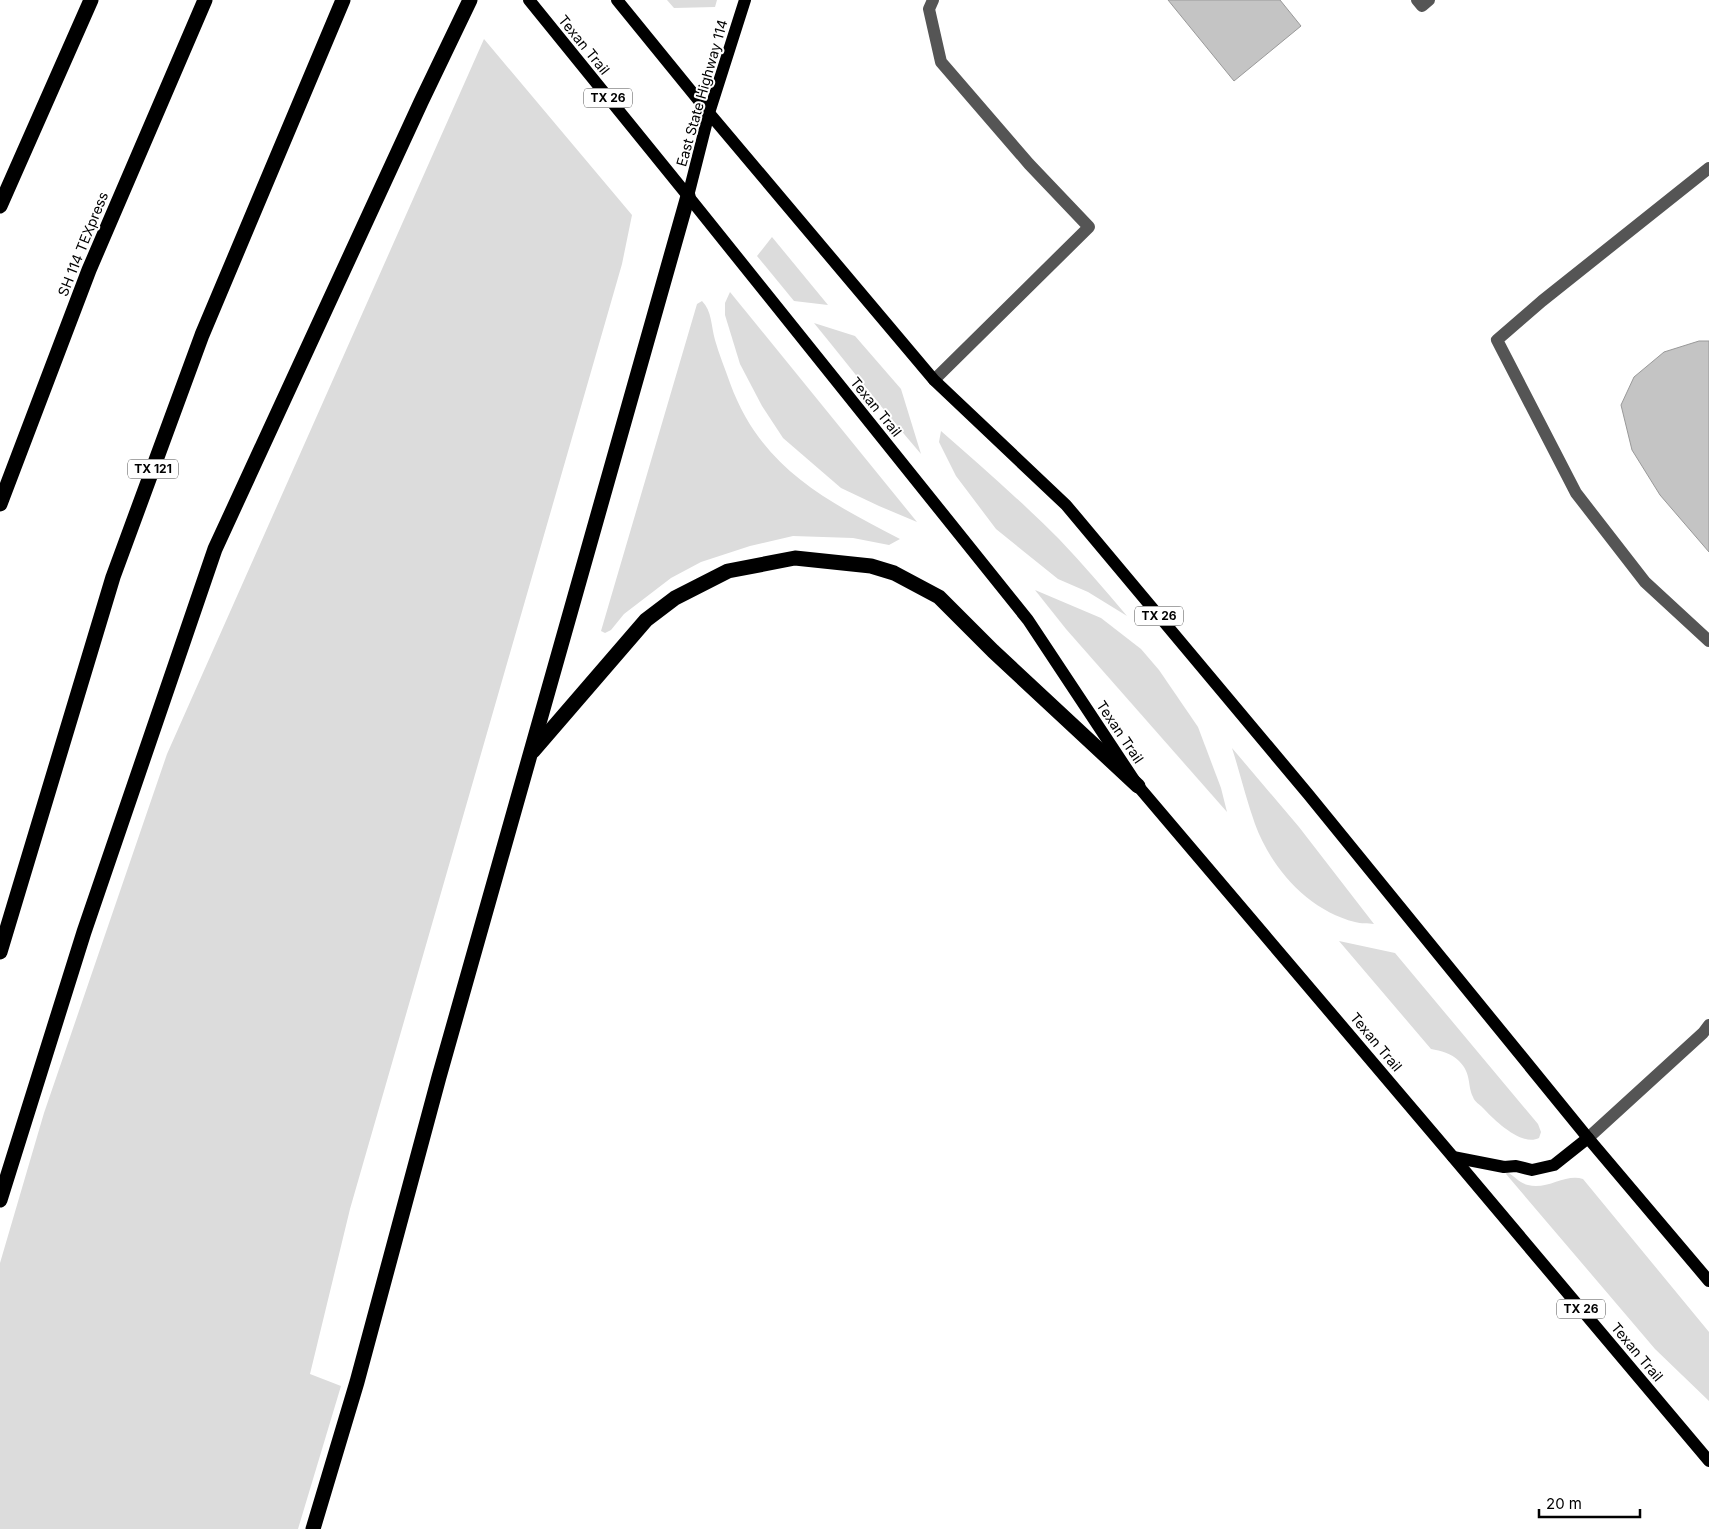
<svg xmlns="http://www.w3.org/2000/svg" width="1709" height="1529" font-family="Inter,sans-serif">
<style>
.green{fill:#dcdcdc}
.building{fill:#c4c4c4;stroke:#999}
.lines{fill:none;stroke-linecap:round;stroke-linejoin:round}
.minor{stroke:#555;stroke-width:12}
.major{stroke:#000;stroke-width:12}
.highway{stroke:#000;stroke-width:15}
.labels{text-anchor:middle;stroke-width:4;stroke-linejoin:round;paint-order:stroke}
.shield{fill:#fff;stroke:#4c4c4c;stroke-width:1}
.shield-label{font-size:12px;font-weight:bold;fill:#000}
.street-label{font-size:14px;fill:#000;stroke:#fff}
</style>
<rect width="100%" height="100%" fill="#fff"/>
<!-- green -->
<g class="green">
<path d="M667 0H717L715 7 674 8Z"/>
<path d="M484 39 632 215 622 264 350 1209 310 1374 341 1386 298 1529H0V1263L44 1113 167 754Z"/>
<path d="M772 237 828 305 794 301 757 256Z"/>
<path d="M730 292 917 522 879 506 841 488 783 438 762 406 740 364 725 315V303Z"/>
<path d="M702 301C712 311 711 326 715 340 719 354 725 369 730 383 761 468 825 500 900 539L889 545 853 538 793 536 750 546 701 562 671 578 624 614 611 630 605 633 601 631 697 304Z"/>
<path d="M814 323 855 336 901 389 921 454C884 411 850 367 814 323Z"/>
<path d="M941 431C981 466 1021 501 1059 539 1083 564 1105 590 1127 616L1088 592 1058 579 996 529 956 476 939 442Z"/>
<path d="M1035 590 1101 618 1141 649 1159 670 1198 727 1221 788 1227 812 1066 629Z"/>
<path d="M1232 748 1299 827 1374 924C1368 923 1361 924 1355 922 1308 910 1271 868 1255 824 1246 799 1240 773 1232 748Z"/>
<path d="M1339 941 1395 953 1538 1124 1541 1132 1539 1138C1522 1147 1494 1120 1483 1108 1480 1105 1474 1101 1473 1097 1467 1085 1472 1074 1459 1061 1451 1053 1441 1051 1431 1049Z"/>
<path d="M1507 1172C1515 1176 1519 1183 1528 1185 1548 1190 1566 1173 1583 1179L1709 1332V1401L1655 1349 1506 1174Z"/>
</g>
<!-- building -->
<g class="building">
<path d="M1168 0H1280L1301 26 1234 81Z"/>
<path d="M1699 341H1709V552L1660 495 1632 450 1621 405 1634 377 1664 352Z"/>
</g>
<g class="lines">
<!-- minor -->
<g class="minor">
<path d="M933 0 929 9 941 62 1029 164 1089 227 934 380"/>
<path d="M1417 0 1422 6 1429 0"/>
<path d="M1709 168 1542 301 1497 340 1576 493 1645 582 1709 641"/>
<path d="M1588 1138 1703 1033 1709 1025"/>
</g>
<!-- major -->
<g class="major">
<path d="M529 0 688 196 1028 620 1138 786 1453 1157 1709 1461"/>
<path d="M617 0 709 113 934 380 1066 505 1308 794 1588 1138 1709 1281"/>
<path d="M688 196 709 113 745 0"/>
<path d="M1453 1157 1504 1167 1516 1166 1532 1170 1554 1165 1588 1138"/>
</g>
<!-- highway -->
<g class="highway">
<path d="M0 206 91 0"/>
<path d="M0 504 89 270 205 0"/>
<path d="M533 751 646 620 675 598 728 571 795 558 871 566 894 573 939 597 993 651 1138 786"/>
<path d="M0 952 113 577 202 335 343 0"/>
<path d="M0 1200 84 932 215 549 421 102 470 0"/>
<path d="M313 1529 357 1382 439 1077 688 196"/>
</g>
</g>
<g class="labels">
<!-- shield labels -->
<g class="shield">
<rect x="584" y="88.5" width="48" height="19" rx="4"/>
<rect x="128" y="459.5" width="50" height="19" rx="4"/>
<rect x="1135" y="606.5" width="48" height="19" rx="4"/>
<rect x="1557" y="1299.5" width="48" height="19" rx="4"/>
</g>
<g class="shield-label">
<text x="608" y="102">TX 26</text>
<text x="153" y="473">TX 121</text>
<text x="1159" y="620">TX 26</text>
<text x="1581" y="1313">TX 26</text>
</g>
<!-- street labels -->
<g class="street-label">
<text transform="translate(584 45) rotate(51)" y="5">Texan Trail</text>
<text transform="translate(702 93) rotate(-74)" y="5">East State Highway 114</text>
<text transform="translate(83 244) rotate(-68)" y="5">SH 114 TEXpress</text>
<text transform="translate(876 407) rotate(51)" y="5">Texan Trail</text>
<text transform="translate(1120 732) rotate(56)" y="5">Texan Trail</text>
<text transform="translate(1376 1042) rotate(50)" y="5">Texan Trail</text>
<text transform="translate(1637 1352) rotate(50)" y="5">Texan Trail</text>
</g>
</g>
<!-- scale -->
<path d="M1539 1509v8h101v-8" fill="none" stroke="#000000" stroke-width="2.5"/>
<text x="1546" y="1509" font-size="15" fill="#000000" stroke="#ffffff" stroke-width="4" paint-order="stroke">20 m</text>
</svg>
